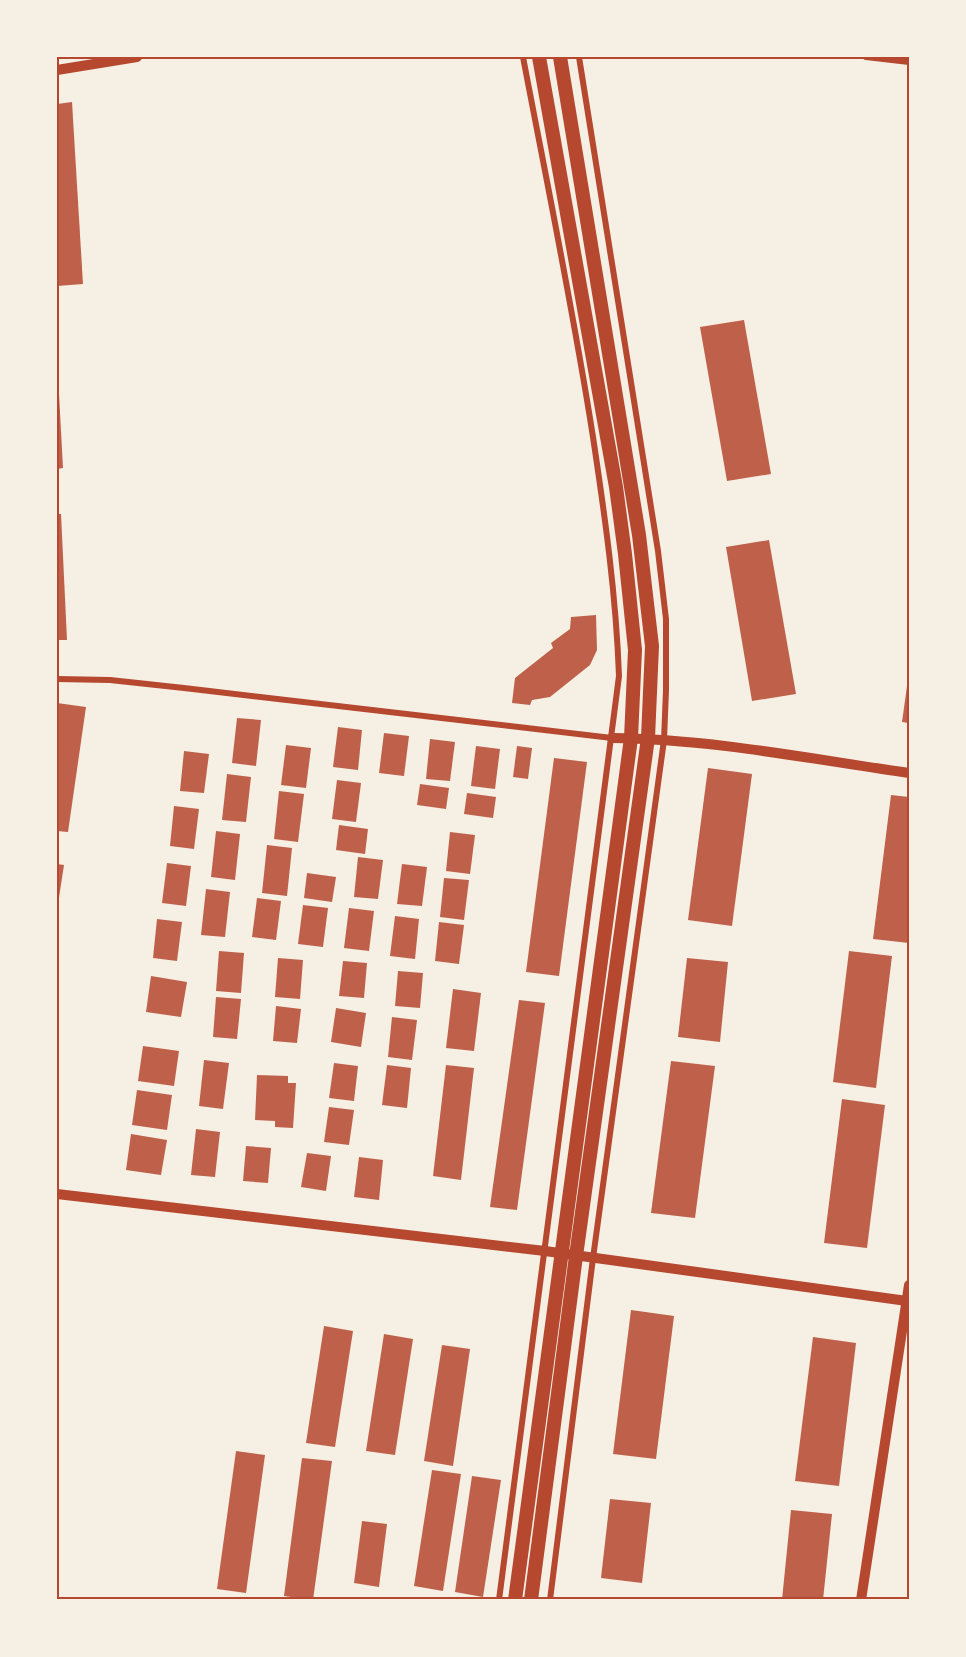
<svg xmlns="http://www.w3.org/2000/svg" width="966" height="1657" font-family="'IBM Plex Serif',serif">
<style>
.building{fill:#bf614a}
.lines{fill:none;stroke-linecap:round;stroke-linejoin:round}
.minor{stroke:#b5482f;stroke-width:6}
.tertiary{stroke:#b5482f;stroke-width:10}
.primary{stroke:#b5482f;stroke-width:14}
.neatline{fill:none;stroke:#b5482f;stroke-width:2}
</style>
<rect width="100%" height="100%" fill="#f6efe4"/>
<!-- building -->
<g class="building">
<path d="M72 102 83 284 57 286V104Z"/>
<path d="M744 320 771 474 727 481 700 327Z"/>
<path d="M59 394 63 468 57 469V395Z"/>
<path d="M57 514H61L67 640H57Z"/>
<path d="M769 540 796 694 752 701 726 547Z"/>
<path d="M596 615 597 650 590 665 550 697 532 700 530 705 512 703 515 678 553 648 551 643 570 629 571 617Z"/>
<path d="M908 679 909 680V723L902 722Z"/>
<path d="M57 703 86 707 68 832 57 831Z"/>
<path d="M237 718 261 720 256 766 232 763Z"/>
<path d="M338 727 362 730 358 770 333 767Z"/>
<path d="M384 733 409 736 404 776 379 773Z"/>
<path d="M430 739 455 742 450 781 426 779Z"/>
<path d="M286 745 311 748 306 788 281 785Z"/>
<path d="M476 746 500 749 495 789 471 786Z"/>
<path d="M517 746 532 748 528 779 513 777Z"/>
<path d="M184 751 209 754 204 793 180 791Z"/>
<path d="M554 758 587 762 559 976 526 972Z"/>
<path d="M708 768 752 774 732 926 688 920Z"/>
<path d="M227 774 251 777 246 822 222 820Z"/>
<path d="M337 780 361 783 356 822 332 819Z"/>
<path d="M420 784 449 788 446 809 417 805Z"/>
<path d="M279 791 304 794 298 842 274 839Z"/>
<path d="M467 793 496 797 493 818 464 814Z"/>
<path d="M891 795 909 797V943L873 939Z"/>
<path d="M174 806 199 809 194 849 170 846Z"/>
<path d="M339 825 368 829 365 854 336 850Z"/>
<path d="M216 831 240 834 235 880 211 877Z"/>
<path d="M450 832 475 835 470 874 446 871Z"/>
<path d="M267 845 292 848 287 896 262 893Z"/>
<path d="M358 857 383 860 378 899 354 897Z"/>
<path d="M167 863 191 866 186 906 162 903Z"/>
<path d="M57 864 64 865 58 904H57Z"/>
<path d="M402 864 427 867 422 906 397 904Z"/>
<path d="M307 873 336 877 332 902 304 898Z"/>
<path d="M444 878 469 880 464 920 440 917Z"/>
<path d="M206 889 230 892 225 937 201 935Z"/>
<path d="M257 898 281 901 276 940 252 937Z"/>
<path d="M303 905 328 908 323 947 298 944Z"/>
<path d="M349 908 374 911 369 951 344 948Z"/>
<path d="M395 916 419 919 415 959 390 956Z"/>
<path d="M157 919 182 922 177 961 153 958Z"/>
<path d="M439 922 464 925 459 964 435 961Z"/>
<path d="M219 951 244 953 241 993 216 991Z"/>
<path d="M849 951 892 956 876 1088 833 1082Z"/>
<path d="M278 958 303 960 300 999 275 997Z"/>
<path d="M687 958 728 962 720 1042 678 1037Z"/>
<path d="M343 961 367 963 364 998 339 996Z"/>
<path d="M398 971 423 973 420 1008 395 1006Z"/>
<path d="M151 976 187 982 181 1017 146 1012Z"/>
<path d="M453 989 481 993 474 1051 446 1048Z"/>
<path d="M216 997 241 999 237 1039 213 1037Z"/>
<path d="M519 1000 545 1003 517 1210 490 1207Z"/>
<path d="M276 1006 301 1009 297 1043 273 1041Z"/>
<path d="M336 1008 366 1013 361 1047 331 1042Z"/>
<path d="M392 1017 417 1020 412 1060 388 1057Z"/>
<path d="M143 1046 179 1051 174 1086 138 1081Z"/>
<path d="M204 1060 229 1063 223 1109 199 1106Z"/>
<path d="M671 1061 715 1066 695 1218 651 1213Z"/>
<path d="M334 1063 358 1066 354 1101 329 1098Z"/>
<path d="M387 1065 411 1068 407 1108 382 1105Z"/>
<path d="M446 1065 474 1068 461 1180 433 1176Z"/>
<path d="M257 1075 288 1076V1083H296L293 1128 275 1127V1121L255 1120Z"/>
<path d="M137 1090 172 1095 167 1130 132 1125Z"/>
<path d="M842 1099 885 1105 867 1248 824 1243Z"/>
<path d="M329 1107 354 1110 349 1145 324 1142Z"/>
<path d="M196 1129 220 1132 215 1177 191 1175Z"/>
<path d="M131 1134 167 1140 161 1175 126 1170Z"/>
<path d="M246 1146 271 1148 268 1183 243 1181Z"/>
<path d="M307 1153 331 1156 326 1191 301 1187Z"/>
<path d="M359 1157 383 1160 379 1200 354 1197Z"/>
<path d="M631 1310 674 1316 656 1459 613 1454Z"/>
<path d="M324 1326 353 1331 335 1447 306 1443Z"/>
<path d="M384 1334 413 1339 395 1455 366 1451Z"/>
<path d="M813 1337 856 1343 839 1486 795 1481Z"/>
<path d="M442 1345 470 1349 453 1466 424 1461Z"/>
<path d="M236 1451 265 1455 246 1593 217 1589Z"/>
<path d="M302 1458 332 1461 313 1600 284 1596Z"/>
<path d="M432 1470 461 1474 443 1591 414 1586Z"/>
<path d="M472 1476 501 1480 483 1597 455 1592Z"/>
<path d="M610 1499 651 1503 642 1583 601 1578Z"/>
<path d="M791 1510 832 1514 823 1600H782Z"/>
<path d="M362 1521 387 1524 379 1587 354 1583Z"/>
</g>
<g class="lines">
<!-- minor -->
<g class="minor">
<path d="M866 57 909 62"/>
<path d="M57 679 110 680 184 688 612 738"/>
<path d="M499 1600 619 676C616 594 605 517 593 437 573 309 547 183 523 57"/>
<path d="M550 1600 593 1258 664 740 666 690V619L658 551 579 57"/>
</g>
<!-- tertiary -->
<g class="tertiary">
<path d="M57 70 137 57"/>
<path d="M612 738C711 739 811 759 909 773"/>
<path d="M57 1194 545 1251 907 1301"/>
<path d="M861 1600 909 1285"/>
</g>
<!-- primary -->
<g class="primary">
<path d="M515 1600 631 738 635 650 625 554 616 487 539 57"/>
<path d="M531 1600 576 1256 648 738 652 646 639 535 560 57"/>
</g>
</g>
<!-- border -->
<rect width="966" height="1657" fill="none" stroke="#f6efe4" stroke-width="117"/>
<rect x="58" y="58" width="850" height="1540" class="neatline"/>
</svg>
